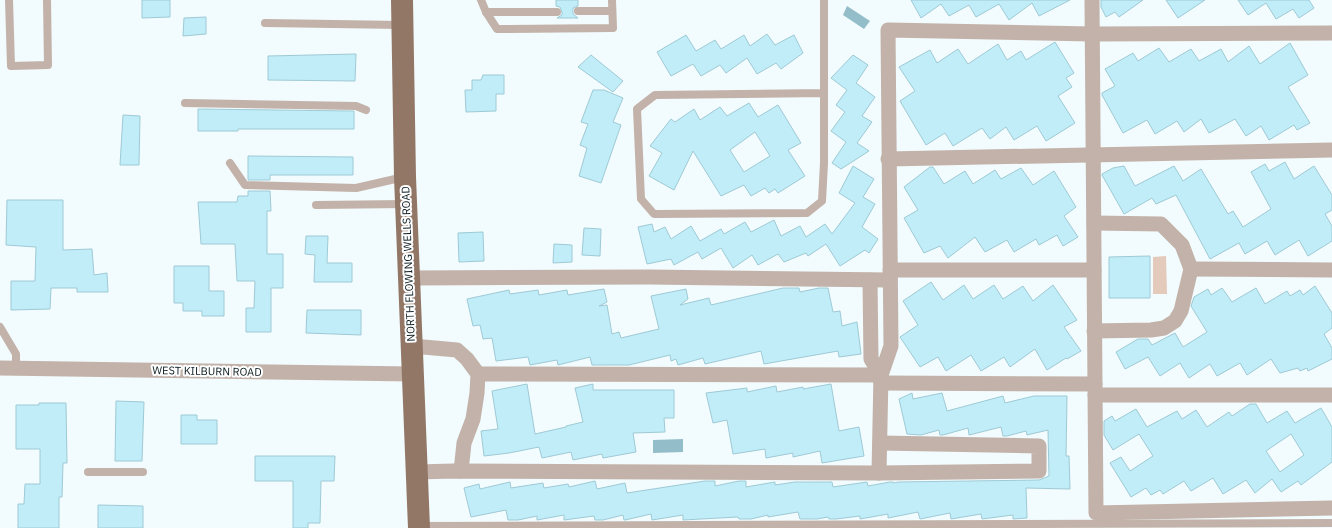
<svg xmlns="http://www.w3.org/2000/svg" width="1332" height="528" font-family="'IBM Plex Sans',sans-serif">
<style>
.green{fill:#e4caba}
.water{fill:#93bec9}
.building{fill:#c0edf8;stroke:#9ecad5;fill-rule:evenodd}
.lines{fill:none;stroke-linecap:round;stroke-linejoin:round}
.lane{stroke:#c2b2a9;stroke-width:8}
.street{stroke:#c2b2a9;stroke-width:15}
.primary{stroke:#927767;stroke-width:22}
.labels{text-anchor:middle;stroke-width:4;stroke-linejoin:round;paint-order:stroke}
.street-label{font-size:11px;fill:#07181c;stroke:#fff}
</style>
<rect width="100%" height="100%" fill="#f2fbfd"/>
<!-- green -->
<path class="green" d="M1166 256 1167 294H1153V257Z"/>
<!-- water -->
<g class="water">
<path d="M847 6 870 21 864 29 843 15Z"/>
<path d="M683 439V452L653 453V440Z"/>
</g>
<!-- building -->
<g class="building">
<path d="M142 0H170V17L142 18Z"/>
<path d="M556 0H578V6L573 8V14L578 18H557L562 15V12L560 7 556 6Z"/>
<path d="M911 0H1070L1039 16 1032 3 1009 20 999 4 976 17 969 5 949 16 941 4 921 18Z"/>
<path d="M1101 0H1143L1119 17 1115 12 1106 17 1101 7Z"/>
<path d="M1166 0H1205L1178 18Z"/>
<path d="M1238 0H1309L1314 8 1299 18 1293 9 1276 19 1266 3 1248 15Z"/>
<path d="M206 17V34L183 36 184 18Z"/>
<path d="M767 34 775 45 794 35 803 53 781 69 776 63 757 74 747 58 726 73 720 65 701 76 693 64 671 76 657 52 686 35 696 51 715 40 721 49 744 35 750 46Z"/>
<path d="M1055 42 1074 73 1066 78 1072 87 1058 96 1075 123 1046 141 1037 126 1014 140 1006 127 990 139 982 128 953 146 945 133 926 145 900 101 915 91 899 67 930 50 937 63 958 49 968 64 998 44 1007 60 1021 51 1026 60Z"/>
<path d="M1290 43 1308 75 1288 87 1310 123 1297 130 1294 125 1269 140 1261 126 1246 136 1235 119 1209 133 1201 119 1184 132 1177 121 1155 134 1147 120 1123 133 1102 95V93L1115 86 1105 69 1133 53 1138 61 1159 48 1169 62 1191 49 1199 61 1221 49 1228 62 1249 46 1260 64Z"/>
<path d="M356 54 355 81 268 80V56Z"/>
<path d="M591 55 623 81 613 92 578 67Z"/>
<path d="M853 55 868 65 856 83 875 97 862 116 872 122 857 143 869 151 841 169 832 163 846 142 831 131 845 112 836 105 847 90 831 78Z"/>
<path d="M483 75H504V94H496V111L466 112 465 90H472V80H481Z"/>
<path d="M593 90H604L623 98 613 122 621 125 601 183 579 176 587 148 580 145 588 124 581 122Z"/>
<path d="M749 103 758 117 778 105 801 143 788 150 805 176 778 193 775 189 769 193 765 188 751 196 744 185 721 196 693 151 674 190 649 176 662 153 650 146 671 119 675 122 694 109 700 120 720 107 727 116ZM755 132 770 156 744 172 730 150Z"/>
<path d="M198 109 354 111V129H238V131H198Z"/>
<path d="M123 115 140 116 139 165H120Z"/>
<path d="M248 156 353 157V175H270V180H248Z"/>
<path d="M1285 162 1294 179 1314 166 1332 195V210L1325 214 1332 226V241L1308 256 1299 240 1275 255 1267 241 1245 254 1239 243 1210 259 1176 195 1156 204 1152 198 1124 214 1102 175V174L1113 168 1124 166 1135 186 1174 166 1183 181 1201 169 1228 214 1233 211 1243 227 1271 209 1251 172 1265 164 1269 171Z"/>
<path d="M853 166 874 179 863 197 875 204 862 227 878 239 869 253 865 250 840 266 826 244 808 256 806 253 784 262 778 254 758 265 752 255 733 268 721 248 702 259 698 252 674 265 671 259 647 264 638 227 652 224 654 232 665 227 671 239 691 226 700 241 721 229 724 234 745 222 751 232 774 220 781 236 800 226 806 237 825 224 832 234 855 203 839 193Z"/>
<path d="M930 167H933L944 184 965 171 973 184 995 170 1001 179 1021 168 1033 185 1054 171 1076 207 1064 216 1078 237 1063 246 1057 235 1039 245 1036 239 1014 252 1007 240 985 252 975 237 948 258 940 246 924 253 904 218 918 210 904 187Z"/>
<path d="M248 191H270L271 211H267V254H283V288H271V332H246V308H254L255 281H237L235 244H201L198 202H237L238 196H248Z"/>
<path d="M7 200H63V250L92 249 94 275 107 273 108 292H77V288H51L50 309 11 310V281H35L36 247 6 245Z"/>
<path d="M584 228 601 229 600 256 582 255Z"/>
<path d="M483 232 484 261 459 262 458 233Z"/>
<path d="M306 236H328L327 263H352V282H314L315 255 305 254Z"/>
<path d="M554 244 572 245V262L553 263Z"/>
<path d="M1150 256V298H1109V257Z"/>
<path d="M174 266H209V291H224V316H202V311H183V303H174Z"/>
<path d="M931 282 943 300 964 285 973 299 994 285 1003 299 1023 286 1033 301 1053 285 1077 320 1064 327 1081 351 1067 359 1066 358 1047 370 1035 349 1010 367 1004 357 981 371 971 355 946 371 938 357 920 367 900 337 918 325 903 301Z"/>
<path d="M1315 286 1332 313V328L1324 334 1332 348V359L1308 371 1307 368 1300 371 1298 368 1280 373 1271 359 1247 375 1240 363 1217 376 1210 364 1189 378 1180 363 1160 376 1148 357 1125 369 1116 352 1138 339H1148L1152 345 1175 333 1183 347 1207 332 1191 306 1194 297 1208 289 1211 295 1222 288 1232 302 1256 288 1265 304 1287 291 1290 296 1300 290 1303 295Z"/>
<path d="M783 288H799L800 292 819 288H828L833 312 840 311 842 326 857 322 861 354 839 357 838 351 764 364 761 351 705 364 703 358 678 365 676 359 671 361 670 355 629 365H592L590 357 558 365 557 360 530 365 528 357 496 361 492 338 483 339 480 325 473 326 467 299 509 290 510 294 538 290 539 295 567 290 568 295 604 289 607 302 599 306 607 305 612 334 619 332 621 338 659 329 651 296 686 289 688 299 680 305 709 298 711 305Z"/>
<path d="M307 310H361V335L306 333Z"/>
<path d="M527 384 535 434 566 427V426L583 422 575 388 593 384V390H674V418H664L665 432 633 433 636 452 603 458 602 454 573 460 571 452 542 458 539 447 509 453 484 456 481 431 498 429 492 391Z"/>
<path d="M831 384 839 431 859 427 864 456 822 463 820 451 793 457V453L766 458 765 449 733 454 727 420 713 423 706 393 747 388V392L776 386 777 392 803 387V389Z"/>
<path d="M912 393 913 399 942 393 947 411 1003 396 1005 403 1034 396H1067L1066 456H1069L1070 489 1026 488 1027 518 1013 519V515L982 519 981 514 951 519 950 513 920 519 918 512 888 518V514L860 519V516L836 519H829L828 517 817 519H800L798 512 768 517V515L751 519H739L738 517 683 520V515L652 520 651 514 625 520H624L623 515 603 520H595L594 516 564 520V515L537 520V516L518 520H508L506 510 471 517 464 488 479 484 480 489 510 482 511 488 543 483 544 488 568 484 569 487 595 481 597 489 625 483 627 493 705 481H715V486L739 481H746V487L775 482V485L795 482H832L833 487 867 482 868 486 890 482H893V483L899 482 1039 480 1049 476 1048 430 1027 435 1026 431 1007 436H1003L1001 427 969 435 968 428 943 435H940L939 430 921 435 907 434 899 399Z"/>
<path d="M116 401 144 402 142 461H115Z"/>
<path d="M39 403H66L67 463H63L62 497H59V528H18V504H24L25 484H40V449H16V405H39Z"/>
<path d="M1250 404H1256L1267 423 1287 411 1295 423 1321 408 1332 427V462L1301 485 1298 481 1281 492 1272 479 1255 493 1246 480 1223 494 1213 478 1191 491 1184 481 1163 494 1160 490 1151 495 1146 488 1131 497 1110 463 1121 457 1130 471 1153 456 1139 434 1113 450 1104 435V421L1112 416 1115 421 1136 409 1147 427 1177 411 1182 419 1196 410 1207 427 1229 412 1232 416ZM1291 434 1304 455 1280 472 1266 451Z"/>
<path d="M181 415H197V420H217V444H181Z"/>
<path d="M255 456H335L334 481H321L320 523H308V528H293V481H255Z"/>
<path d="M98 505 143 506V528H98Z"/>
</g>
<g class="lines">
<!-- lane -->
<g class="lane">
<path d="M9 0 11 66 48 65 47 0"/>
<path d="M481 0 486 12 497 29 613 28 612 0"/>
<path d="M578 11H612"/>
<path d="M486 12H557"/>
<path d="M265 23 402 25"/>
<path d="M824 93 655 95 637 109 641 199 654 214 807 213 822 201 824 163V0"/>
<path d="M185 103 356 106 366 110"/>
<path d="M230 163 245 185 356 188 404 177"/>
<path d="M316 205 405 204"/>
<path d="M0 327 16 354V368"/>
<path d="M88 472H143"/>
<path d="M419 526 1332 523"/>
</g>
<!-- street -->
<g class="street">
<path d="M1092 0 1096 513 1332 508"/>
<path d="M888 159 1332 150"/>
<path d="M1094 223 1161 224 1182 245 1191 269 1181 311 1175 321 1164 328 1151 330 1094 331"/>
<path d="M1191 269 1332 270"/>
<path d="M890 270H1094"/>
<path d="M409 278 649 277 890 280"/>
<path d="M870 280 871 359 881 375"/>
<path d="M412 346 457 350 467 359 478 374 477 393 473 419 464 443 461 471"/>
<path d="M0 368 413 374"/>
<path d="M478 374 881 375"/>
<path d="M881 383 1095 384"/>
<path d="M1095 395H1332"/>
<path d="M417 472 454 471 879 473 1039 471V446L880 443"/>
<path d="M879 473 881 375 891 346 888 30 1092 34 1332 33"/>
</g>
<!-- primary -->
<path class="primary" d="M402 0 405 177 419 528"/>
</g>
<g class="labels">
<!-- street labels -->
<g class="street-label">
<text transform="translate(408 264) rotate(-92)" y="4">NORTH FLOWING WELLS ROAD</text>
<text transform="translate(207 371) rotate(1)" y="4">WEST KILBURN ROAD</text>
</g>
</g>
</svg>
